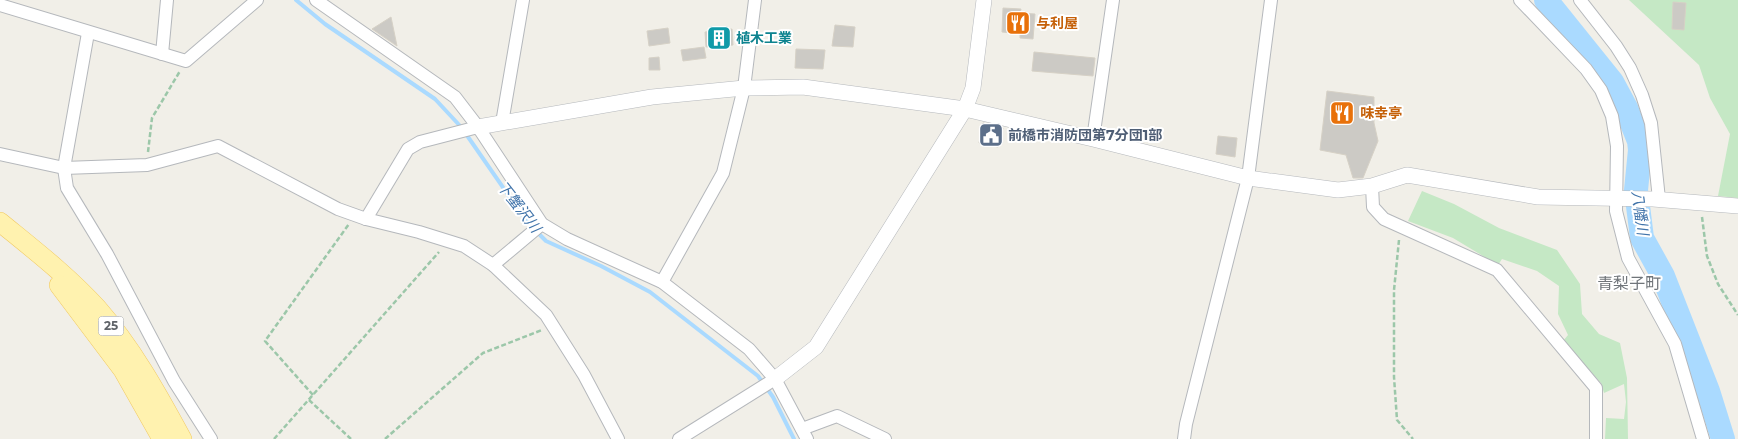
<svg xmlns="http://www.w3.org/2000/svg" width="1738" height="439" font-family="Montserrat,'Noto Sans JP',sans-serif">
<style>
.green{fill:#c5e8c5}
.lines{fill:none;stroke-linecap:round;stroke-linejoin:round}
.stream{stroke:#aadaff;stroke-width:4}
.river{stroke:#aadaff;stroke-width:24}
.building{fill:#cccac5;stroke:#d6d1c6}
.minor-casing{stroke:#b5b8bc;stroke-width:14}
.tertiary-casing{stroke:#b5b8bc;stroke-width:16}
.primary-casing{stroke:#f2c960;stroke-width:20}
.path{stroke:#9cc7a9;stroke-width:2.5;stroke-dasharray:5 2.5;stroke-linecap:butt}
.minor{stroke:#fff;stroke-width:12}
.tertiary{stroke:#fff;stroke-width:15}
.primary{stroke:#fff2af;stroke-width:19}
.labels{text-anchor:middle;stroke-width:4;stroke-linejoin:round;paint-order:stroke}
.shield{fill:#fff;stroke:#8f9295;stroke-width:1}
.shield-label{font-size:12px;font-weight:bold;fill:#5f6368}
.food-label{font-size:14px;font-weight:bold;fill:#c56008;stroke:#fff;text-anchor:start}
.culture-label{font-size:14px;font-weight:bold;fill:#0d838f;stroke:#fff;text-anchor:start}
.service-label{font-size:14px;font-weight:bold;fill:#4e5e75;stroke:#fff;text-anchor:start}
.water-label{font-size:15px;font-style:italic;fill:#4174aa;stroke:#fff}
.quarter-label{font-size:16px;fill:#70757a;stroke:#fff}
</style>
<rect width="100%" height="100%" fill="#f1efe8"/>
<!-- green -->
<g class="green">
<path d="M1629 0H1738V198L1718 196 1730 134 1710 98 1699 65Z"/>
<path d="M1422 191 1454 204 1499 228 1557 250 1580 284 1582 314 1599 334 1620 343 1627 378 1628 439H1605L1606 418 1624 419 1626 402 1624 384 1604 393 1601 383 1563 341 1568 335 1558 314 1559 286 1537 271 1502 259 1498 265 1453 238 1408 221Z"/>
</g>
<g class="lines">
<!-- stream -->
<g class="stream">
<path d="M296 0 325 24 435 99 462 128"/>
<path d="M466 134 527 222 546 241 601 266 650 292 758 376 773 397 794 439"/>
</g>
<!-- river -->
<path class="river" d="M1546 0 1612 82 1626 108 1639 141 1640 150 1636 190 1642 238 1663 276 1708 391 1723 439"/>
</g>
<!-- building -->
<g class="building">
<path d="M1673 2 1686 3 1684 30 1672 29Z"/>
<path d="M1003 8 1021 9 1020 13 1035 14 1033 39 1020 38V34L1002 32Z"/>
<path d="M391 17 397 46 372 29Z"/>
<path d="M835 25 855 27 853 47 832 46Z"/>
<path d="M668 28 670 43 649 46 647 31Z"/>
<path d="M732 29 733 45 706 47 705 32Z"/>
<path d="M704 47 706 58 683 61 681 50Z"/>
<path d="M796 49 825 50 823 69 795 68Z"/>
<path d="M1034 52 1095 58 1093 76 1032 71Z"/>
<path d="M659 57 660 70H649V58Z"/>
<path d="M1327 91 1374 97V123L1378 141 1363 178H1353L1346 155 1320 150Z"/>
<path d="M983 123 1003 128 998 147 979 143Z"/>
<path d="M1218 136 1237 138 1235 157 1216 154Z"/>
</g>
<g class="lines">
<defs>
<g id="minor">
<path d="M316 0 455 97 478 127 542 224 567 239 662 282 749 349 775 379 807 439"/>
<path d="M1520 0 1586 69 1601 90 1612 116 1617 146 1616 211 1628 258 1675 344 1703 439"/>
<path d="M1580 0 1616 46 1630 68 1642 95 1651 123 1659 199"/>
<path d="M0 5 186 61 257 0"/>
<path d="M88 33 64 168 67 188 107 254 174 381 211 439"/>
<path d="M162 54 167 0"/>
<path d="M502 123 523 0"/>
<path d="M1093 139 1113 0"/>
<path d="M0 154 64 168 147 165 218 146 338 209 366 219 419 232 464 246 493 265 546 315 584 375 618 439"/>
<path d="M1372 186 1373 207 1384 219 1497 270 1596 388V439"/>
<path d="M366 219 408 149 420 142 478 127"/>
<path d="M493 265 542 224"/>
<path d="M662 282 723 173 744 88 755 0"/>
<path d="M802 429 837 416 885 439"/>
<path d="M679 439 775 379"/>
<path d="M1184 439 1186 424 1248 178 1271 0"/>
</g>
<g id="tertiary">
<path d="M478 127 652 97 744 88 803 87 965 109 1093 139 1248 178 1338 190 1372 186 1407 175 1538 197 1653 199 1738 206"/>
<path d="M775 379 816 347 965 109 973 88 984 0"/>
</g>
<g id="primary">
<path d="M0 222C33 249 68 276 97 308 132 348 157 393 182 439"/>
<path d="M59 285 123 370 162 439"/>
</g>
</defs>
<!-- minor casing -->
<use href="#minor" class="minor-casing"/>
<!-- tertiary casing -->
<use href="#tertiary" class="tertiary-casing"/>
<!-- primary casing -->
<use href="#primary" class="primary-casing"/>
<!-- path -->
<g class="path">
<path d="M148 152 152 118 180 71"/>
<path d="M1702 217 1707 256 1718 284 1738 315"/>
<path d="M1399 240 1394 290V377L1397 420 1413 439"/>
<path d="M313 395 265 341 349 224"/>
<path d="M309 400 351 439"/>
<path d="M274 439 439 252"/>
<path d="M385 439 483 353 542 330"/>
</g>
<!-- minor -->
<use href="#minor" class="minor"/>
<!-- tertiary -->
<use href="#tertiary" class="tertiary"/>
<!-- primary -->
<use href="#primary" class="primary"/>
</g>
<!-- icons -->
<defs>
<symbol id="restaurant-square" viewBox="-11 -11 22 22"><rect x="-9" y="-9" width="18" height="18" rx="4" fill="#e8710a" stroke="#fff"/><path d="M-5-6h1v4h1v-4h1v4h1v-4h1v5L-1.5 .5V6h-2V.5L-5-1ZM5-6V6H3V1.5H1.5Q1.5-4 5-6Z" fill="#fff"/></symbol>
<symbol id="building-square" viewBox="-11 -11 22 22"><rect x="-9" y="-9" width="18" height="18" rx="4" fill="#0f9aa8" stroke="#fff"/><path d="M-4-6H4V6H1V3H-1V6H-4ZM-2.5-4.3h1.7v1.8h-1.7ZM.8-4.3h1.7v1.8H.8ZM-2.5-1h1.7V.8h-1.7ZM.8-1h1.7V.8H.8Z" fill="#fff"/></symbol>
<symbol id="civic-square" viewBox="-11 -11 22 22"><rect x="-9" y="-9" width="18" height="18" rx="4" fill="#5c6f8a" stroke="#fff"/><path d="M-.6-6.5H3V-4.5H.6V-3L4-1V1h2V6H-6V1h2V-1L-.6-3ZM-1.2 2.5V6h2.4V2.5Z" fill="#fff"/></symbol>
</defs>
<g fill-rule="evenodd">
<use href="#restaurant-square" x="1004" y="9" width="28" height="28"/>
<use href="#building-square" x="705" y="24" width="28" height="28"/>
<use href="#restaurant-square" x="1328" y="99" width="28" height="28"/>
<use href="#civic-square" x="977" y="121" width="28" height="28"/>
</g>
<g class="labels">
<!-- shield labels -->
<rect class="shield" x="98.5" y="316.5" width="25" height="19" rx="4"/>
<g class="shield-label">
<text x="111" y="330">25</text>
</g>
<!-- food labels -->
<g class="food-label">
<text x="1036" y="28">与利屋</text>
<text x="1360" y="118">味幸亭</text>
</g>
<!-- culture labels -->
<g class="culture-label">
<text x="736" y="43">植木工業</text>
</g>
<!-- service labels -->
<g class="service-label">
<text x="1008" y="140">前橋市消防団第7分団1部</text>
</g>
<!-- water labels -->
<g class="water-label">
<text transform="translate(519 207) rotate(52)" y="5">下蟹沢川</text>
<text transform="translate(1640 213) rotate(82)" y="5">八幡川</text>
</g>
<!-- quarter labels -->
<g class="quarter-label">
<text x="1629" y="289">青梨子町</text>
</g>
</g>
</svg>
